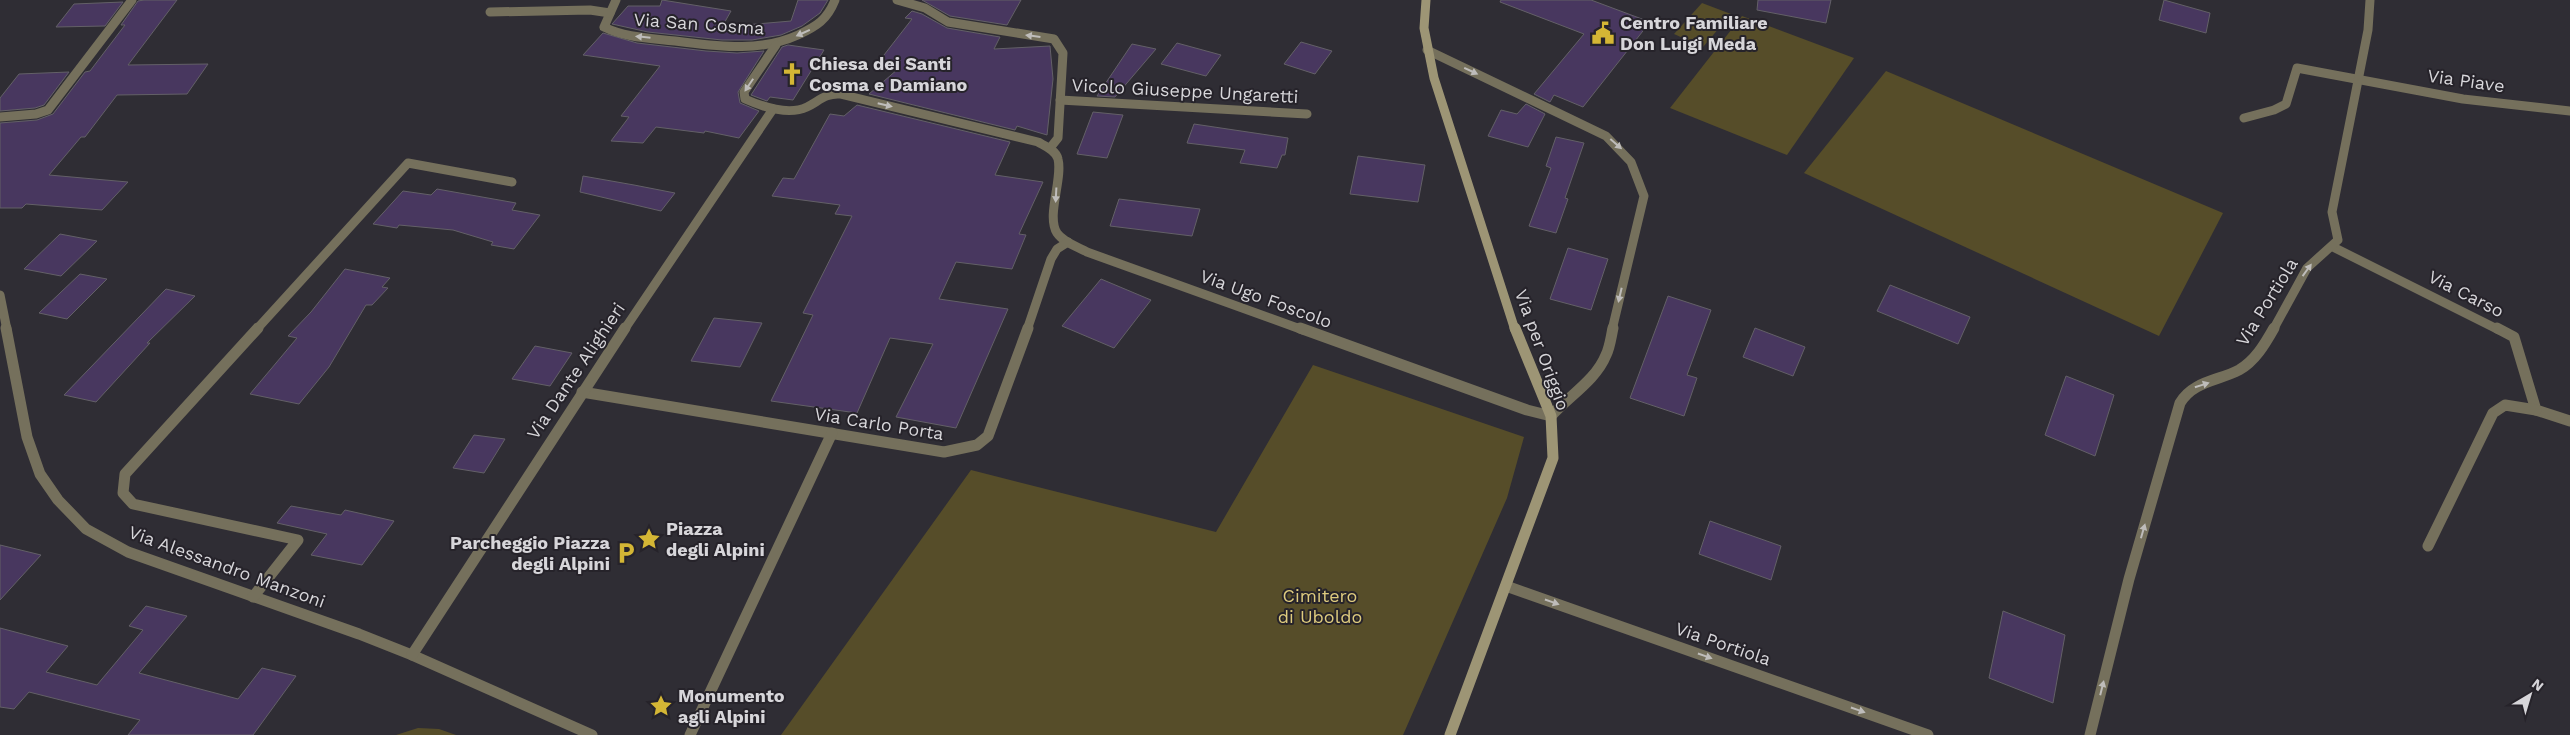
<svg xmlns="http://www.w3.org/2000/svg" width="2570" height="735" font-family="'Work Sans',sans-serif">
<style>
.green{fill:#564d29}
.building{fill:#48375f;stroke:#636067}
.lines{fill:none;stroke-linecap:round;stroke-linejoin:round}
.street-far1{stroke:#75705c;stroke-width:9}
.street{stroke:#75705c;stroke-width:11}
.secondary-far1{stroke:#9d9575;stroke-width:9}
.secondary{stroke:#9d9575;stroke-width:11}
.oneway{fill:#bebcba}
.labels{text-anchor:middle;stroke-width:4;stroke-linejoin:round;paint-order:stroke}
.poi-label{font-size:18px;font-weight:bold;fill:#d7d6da;stroke:#26232a;text-anchor:start}
.street-label{font-size:18px;fill:#d7d6da;stroke:#26232a}
.park-label{font-size:18px;fill:#decb7e;stroke:#26232a}
</style>
<rect width="100%" height="100%" fill="#2f2d34"/>
<!-- green -->
<g class="green">
<path d="M1702 3 1731 14 1703 47 1674 34Z"/>
<path d="M1742 16 1854 58 1787 155 1670 108Z"/>
<path d="M1886 71 2223 213 2159 336 1804 173Z"/>
<path d="M1313 365 1524 437 1507 498 1403 735H781L971 470 1216 532Z"/>
<path d="M418 728 439 729 456 735H396Z"/>
</g>
<!-- building -->
<g class="building">
<path d="M144 0H177L128 65 208 64 187 94 117 95 85 137H81L49 175 128 182 102 210 26 204 22 208H0V123L37 120 53 114 85 72 90 71 125 25H121L138 1Z"/>
<path d="M662 0 731 11 722 27 791 21 798 0H828L820 13 802 26 781 35 752 40H722L648 32 612 24 628 6H660Z"/>
<path d="M922 0H1021L1007 25 950 16Z"/>
<path d="M1501 0H1591L1650 22 1583 107 1554 95 1550 102 1534 94 1584 34 1500 2Z"/>
<path d="M1758 0H1831L1826 23 1757 10Z"/>
<path d="M2164 0 2210 13 2206 33 2159 20Z"/>
<path d="M123 2 105 26 56 27 74 4Z"/>
<path d="M912 11 922 14 947 28 1000 37 994 49 1050 46 1053 79 1047 135 1017 126 1015 130 869 94 898 69 877 64 912 19 905 18Z"/>
<path d="M603 33 637 43 706 51 737 53 764 51 738 92 740 103 759 111 739 138 705 131 704 133 656 127 643 143 611 141 629 117 621 116 660 66 583 55Z"/>
<path d="M1301 42 1332 51 1315 74 1284 64Z"/>
<path d="M1177 43 1221 55 1206 76 1161 64Z"/>
<path d="M1132 44 1156 49 1115 97 1097 96Z"/>
<path d="M788 45 824 50 793 100 770 97 767 101 751 95 782 47Z"/>
<path d="M69 72 44 105 35 108 0 111V98L19 74Z"/>
<path d="M1526 104 1545 114 1528 147 1488 136 1501 110 1517 114Z"/>
<path d="M857 105 1010 142 995 175 1043 182 1019 234 1026 235 1012 269 956 262 939 299 1008 309 956 428 896 417 933 344 890 338 857 413 771 401 813 315 803 313 852 216 835 214 840 205 772 196 783 178 794 179 830 114 844 116Z"/>
<path d="M1093 112 1123 115 1107 158 1077 154Z"/>
<path d="M1194 124 1288 138 1285 155H1282L1277 168 1240 163 1245 150 1187 143Z"/>
<path d="M1556 137 1584 143 1565 198 1568 199 1556 233 1529 226 1551 168 1546 166Z"/>
<path d="M1358 156 1425 165 1418 202 1350 194Z"/>
<path d="M583 176 634 185 675 193 661 211 580 192Z"/>
<path d="M437 189 516 203 512 210 540 215 514 249 491 245 493 242 453 230 399 225 397 228 373 224 403 191 431 195Z"/>
<path d="M1119 199 1200 209 1192 236 1110 226Z"/>
<path d="M60 234 97 241 61 276 24 269Z"/>
<path d="M1568 248 1608 259 1591 310 1550 299Z"/>
<path d="M345 269 390 278 382 287 388 288 372 305H366L329 367 299 404 250 394 297 338 288 336 311 312Z"/>
<path d="M80 274 107 279 67 319 39 313Z"/>
<path d="M1101 279 1151 300 1114 348 1062 326Z"/>
<path d="M1890 285 1970 317 1958 344 1877 311Z"/>
<path d="M166 289 195 296 147 343H150L96 402 64 395Z"/>
<path d="M1668 296 1711 310 1687 375 1697 378 1684 416 1630 398Z"/>
<path d="M714 318 762 323 740 367 691 361Z"/>
<path d="M1755 328 1805 347 1793 376 1743 357Z"/>
<path d="M535 346 572 353 550 386 512 379Z"/>
<path d="M2066 376 2114 395 2095 456 2045 435Z"/>
<path d="M474 435 505 439 484 473 453 468Z"/>
<path d="M291 506 341 515 345 510 394 521 362 565 311 555 327 534 277 523Z"/>
<path d="M1710 521 1781 546 1771 580 1699 554Z"/>
<path d="M0 545 41 555 0 600Z"/>
<path d="M146 606 187 616 139 673 238 699 262 668 296 676 253 735H128L140 720 29 692 14 709 0 707V628L68 646 46 672 97 685 143 630 129 626Z"/>
<path d="M2003 611 2065 635 2053 703 1989 678Z"/>
</g>
<g class="lines">
<!-- street-far1 -->
<g class="street-far1">
<path d="M616 0 604 27C626 38 650 38 675 41 717 46 758 53 798 35 817 26 827 20 835 0"/>
<path d="M897 0 925 8 948 22 1054 39 1063 53 1058 138 1050 148"/>
<path d="M490 12 590 10 610 13"/>
<path d="M776 45 744 92 745 99C763 107 788 116 807 107 819 101 826 93 840 94L1038 142C1045 146 1056 150 1058 159 1063 179 1046 216 1057 233 1063 242 1078 247 1087 252L1303 330"/>
<path d="M1427 50 1606 136 1631 162 1644 196 1612 330"/>
<path d="M1060 100 1307 114"/>
<path d="M0 117 36 114 48 110 132 0"/>
<path d="M2244 118 2274 110 2286 104 2297 68 2463 99 2570 111"/>
<path d="M2333 247 2499 330"/>
<path d="M0 295 7 330"/>
<path d="M256 330 408 163 512 182"/>
<path d="M624 330 773 109"/>
<path d="M1027 330 1051 259 1057 249 1068 242"/>
<path d="M2273 330 2307 268 2338 240 2332 212 2368 30 2370 0"/>
</g>
<!-- street -->
<g class="street">
<path d="M6 328 27 437 40 474 58 500 86 529 128 552 359 634 412 655 592 735"/>
<path d="M1300 328 1527 410 1551 416C1569 396 1596 380 1606 355 1610 347 1611 337 1613 328"/>
<path d="M2497 328 2514 337 2536 410 2570 421"/>
<path d="M582 392 944 452 977 445 988 436 1028 328"/>
<path d="M2428 546 2493 413 2505 405 2536 410"/>
<path d="M1506 586 1928 735"/>
<path d="M253 597 298 540 133 504 123 493 125 474 258 328"/>
<path d="M412 655 625 328"/>
<path d="M690 735 832 433"/>
<path d="M2090 735 2129 579 2180 403C2193 381 2218 381 2239 370 2255 361 2265 344 2274 328"/>
</g>
<!-- secondary-far1 -->
<path class="secondary-far1" d="M1426 0 1424 28 1434 78 1515 330"/>
<!-- secondary -->
<path class="secondary" d="M1450 735 1553 458 1551 416 1515 328"/>
</g>
<!-- one-way arrows -->
<defs><path id="oneway-solid" d="M-6-.8H1V-3.2L6.5 0L1 3.2V.8H-6Z" transform="scale(1.25)"/></defs>
<g class="oneway">
<use href="#oneway-solid" transform="translate(803 33) rotate(156)"/>
<use href="#oneway-solid" transform="translate(1033 36) rotate(-173)"/>
<use href="#oneway-solid" transform="translate(643 37) rotate(-174)"/>
<use href="#oneway-solid" transform="translate(1471 71) rotate(25)"/>
<use href="#oneway-solid" transform="translate(749 85) rotate(124)"/>
<use href="#oneway-solid" transform="translate(885 105) rotate(13)"/>
<use href="#oneway-solid" transform="translate(1616 144) rotate(41)"/>
<use href="#oneway-solid" transform="translate(1056 195) rotate(93)"/>
<use href="#oneway-solid" transform="translate(2307 270) rotate(-54)"/>
<use href="#oneway-solid" transform="translate(1620 295) rotate(103)"/>
<use href="#oneway-solid" transform="translate(2202 385) rotate(-18)"/>
<use href="#oneway-solid" transform="translate(2143 531) rotate(-74)"/>
<use href="#oneway-solid" transform="translate(1552 602) rotate(19)"/>
<use href="#oneway-solid" transform="translate(1705 656) rotate(19)"/>
<use href="#oneway-solid" transform="translate(2102 688) rotate(-76)"/>
<use href="#oneway-solid" transform="translate(1858 710) rotate(19)"/>
</g>
<!-- icons -->
<defs>
<symbol id="civic-bare" viewBox="-9 -9 18 18"><path d="M-.6-6.5H3V-4.5H.6V-3L4-1V1h2V6H-6V1h2V-1L-.6-3ZM-1.2 2.5V6h2.4V2.5Z" fill="#d4b635" stroke="#26232a" stroke-width="2.5" paint-order="stroke"/></symbol>
<symbol id="church-bare" viewBox="-9 -9 18 18"><path d="M-1.2-6h2.4v3.5h3.3v2.4h-3.3V6h-2.4V-.1h-3.3v-2.4h3.3Z" fill="#d4b635" stroke="#26232a" stroke-width="2.5" paint-order="stroke"/></symbol>
<symbol id="sight-bare" viewBox="-9 -9 18 18"><path d="M0-6L1.8-2.2L6-1.7L2.9 1.2L3.7 5.4L0 3.3L-3.7 5.4L-2.9 1.2L-6-1.7L-1.8-2.2Z" fill="#d4b635" stroke="#26232a" stroke-width="2.5" paint-order="stroke"/></symbol>
<symbol id="parking-bare" viewBox="-9 -9 18 18"><path d="M-3.5-5.5H1a3.5 3.5 0 0 1 0 7H-1V5.5H-3.5ZM-1-3.4V-.6H.8a1.4 1.4 0 0 0 0-2.8Z" fill="#d4b635" stroke="#26232a" stroke-width="2.5" paint-order="stroke"/></symbol>
</defs>
<g fill-rule="evenodd">
<use href="#civic-bare" x="1587" y="17" width="32" height="32"/>
<use href="#church-bare" x="776" y="58" width="32" height="32"/>
<use href="#sight-bare" x="633" y="523" width="32" height="32"/>
<use href="#parking-bare" x="610" y="537" width="32" height="32"/>
<use href="#sight-bare" x="645" y="690" width="32" height="32"/>
</g>
<g class="labels">
<!-- poi labels -->
<g class="poi-label">
<text x="1620" y="29">Centro Familiare<tspan x="1620" dy="21">Don Luigi Meda</tspan></text>
<text x="809" y="70">Chiesa dei Santi<tspan x="809" dy="21">Cosma e Damiano</tspan></text>
<text x="666" y="535">Piazza<tspan x="666" dy="21">degli Alpini</tspan></text>
<text x="610" y="549" text-anchor="end">Parcheggio Piazza<tspan x="610" dy="21">degli Alpini</tspan></text>
<text x="678" y="702">Monumento<tspan x="678" dy="21">agli Alpini</tspan></text>
</g>
<!-- street labels -->
<g class="street-label">
<text transform="translate(699 24) rotate(4)" y="6">Via San Cosma</text>
<text transform="translate(2466 81) rotate(8)" y="6">Via Piave</text>
<text transform="translate(1185 91) rotate(3)" y="6">Vicolo Giuseppe Ungaretti</text>
<text transform="translate(2466 294) rotate(27)" y="6">Via Carso</text>
<text transform="translate(1266 299) rotate(20)" y="6">Via Ugo Foscolo</text>
<text transform="translate(2267 302) rotate(-58)" y="6">Via Portiola</text>
<text transform="translate(1542 350) rotate(70)" y="6">Via per Origgio</text>
<text transform="translate(576 371) rotate(-56)" y="6">Via Dante Alighieri</text>
<text transform="translate(879 424) rotate(9)" y="6">Via Carlo Porta</text>
<text transform="translate(227 567) rotate(20)" y="6">Via Alessandro Manzoni</text>
<text transform="translate(1723 644) rotate(19)" y="6">Via Portiola</text>
</g>
<!-- park labels -->
<g class="park-label">
<text x="1320" y="602">Cimitero<tspan x="1320" dy="21">di Uboldo</tspan></text>
</g>
</g>
<!-- north arrow -->
<g transform="translate(2530 695) rotate(38)" stroke="#26232a" stroke-width="4" paint-order="stroke">
<path d="M0-4L9 19L0 12L-9 19Z" fill="#d7d6da"/>
<text y="-8" font-size="14" font-weight="bold" text-anchor="middle" fill="#d7d6da">N</text>
</g>
</svg>
